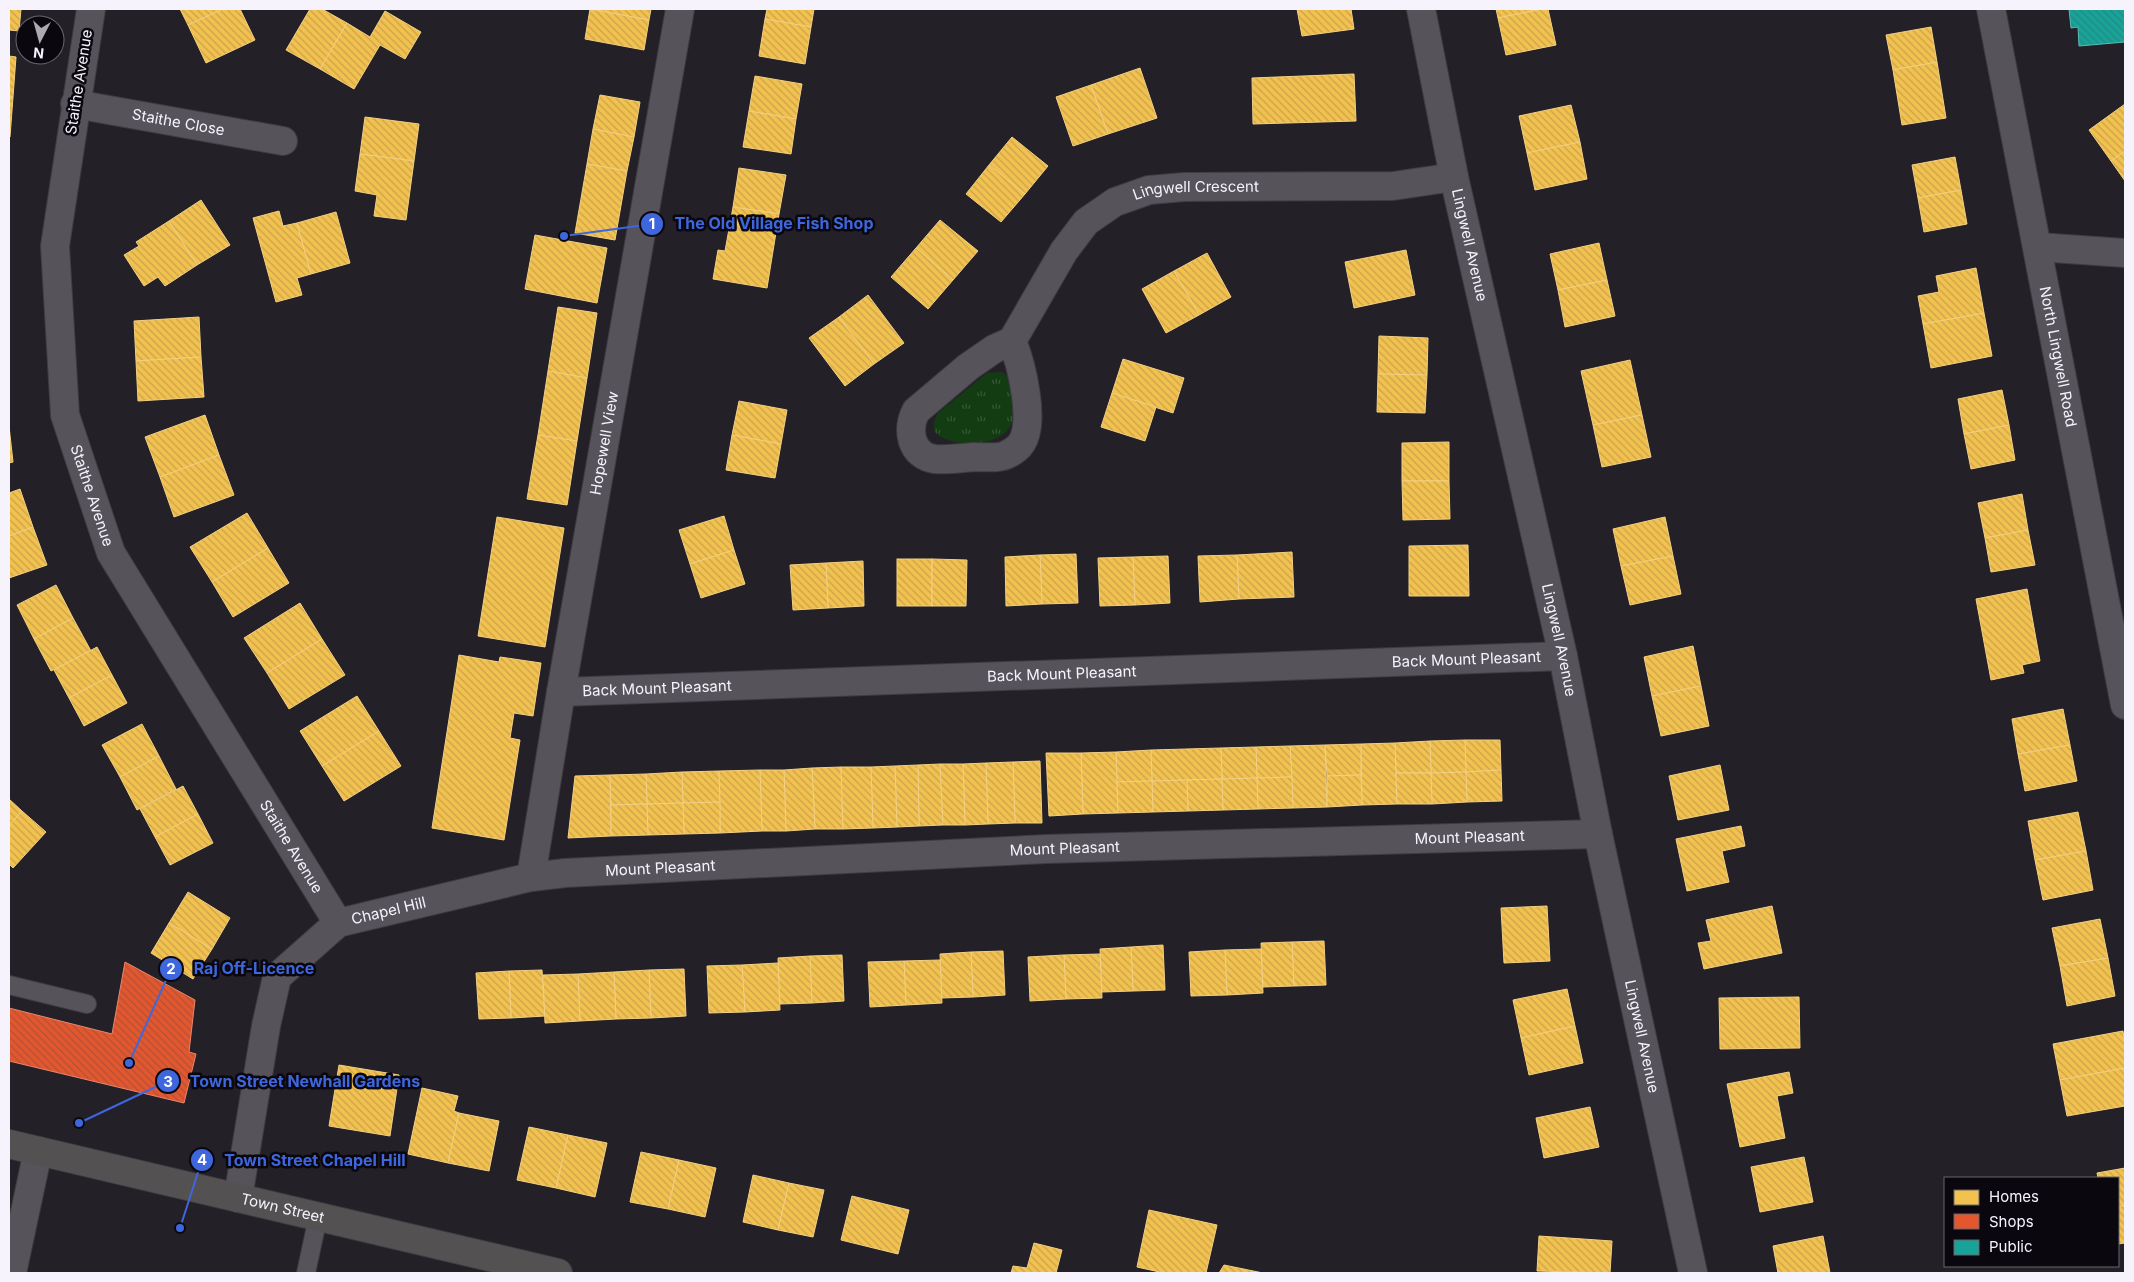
<svg xmlns="http://www.w3.org/2000/svg" width="2134" height="1282" font-family="Inter,sans-serif">
<style>
.grass{fill:url(#grass-tufts)}
.homes{fill:url(#homes-back-hatch);stroke:#f3d082}
.shops{fill:url(#shops-back-hatch);stroke:#e9866c}
.public{fill:url(#public-back-hatch);stroke:#5abbb6}
.lines{fill:none;stroke-linecap:round;stroke-linejoin:round}
.lane-casing{stroke:#3e3c42;stroke-width:20}
.street-casing{stroke:#3e3c42;stroke-width:30}
.secondary-casing{stroke:#3e3c42;stroke-width:30}
.lane{stroke:#56535a;stroke-width:18}
.street{stroke:#56535a;stroke-width:28}
.secondary{stroke:#545152;stroke-width:28}
.labels{text-anchor:middle;stroke-width:5;stroke-linejoin:round;paint-order:stroke}
.street-label{font-size:15px;fill:#f6f3fc;stroke:#0a080e}
.leader{fill:none;stroke:#3e67dd;stroke-width:2}
.callout-dot{fill:#3e67dd;stroke:#0a080e;stroke-width:2}
.mark-label{font-size:15px;text-anchor:middle;font-weight:bold;fill:#fff}
.callout-label{font-size:16px;text-anchor:middle;font-weight:bold;fill:#3e67dd;stroke:#0a080e;stroke-width:5;stroke-linejoin:round;paint-order:stroke}
</style>
<defs>
<pattern id="grass-tufts" width="24" height="20" patternUnits="userSpaceOnUse" patternTransform="scale(1.25)"><rect width="24" height="20" fill="#133c12"/><path d="M3 7l-1-3M5 7V3M7 7l1-3M15 17l-1-3M17 17v-4M19 17l1-3" fill="none" stroke="#365935"/></pattern>
<pattern id="homes-back-hatch" width="6" height="6" patternUnits="userSpaceOnUse" patternTransform="scale(1.25)"><rect width="6" height="6" fill="#f2c14e"/><path d="M-1 5l2 2M0 0l6 6M5-1l2 2" fill="none" stroke="#c8a34e"/></pattern>
<pattern id="shops-back-hatch" width="6" height="6" patternUnits="userSpaceOnUse" patternTransform="scale(1.25)"><rect width="6" height="6" fill="#e4572e"/><path d="M-1 5l2 2M0 0l6 6M5-1l2 2" fill="none" stroke="#ae5238"/></pattern>
<pattern id="public-back-hatch" width="6" height="6" patternUnits="userSpaceOnUse" patternTransform="scale(1.25)"><rect width="6" height="6" fill="#17a398"/><path d="M-1 5l2 2M0 0l6 6M5-1l2 2" fill="none" stroke="#268881"/></pattern>
</defs>
<rect width="100%" height="100%" fill="#232027"/>
<!-- grass -->
<path class="grass" d="M1001 372C1012 376 1011 384 1012 394 1013 405 1016 415 1011 425 999 448 950 449 934 431V422L938 413 987 373Z"/>
<!-- homes -->
<g class="homes">
<path d="M9 9H21L19 31 9 30Z"/>
<path d="M180 9H223L188 25Z"/>
<path d="M223 9H240L255 40 206 63 188 25Z"/>
<path d="M310 9H322L347 23 320 69 286 50Z"/>
<path d="M590 9H651L649 20Z"/>
<path d="M590 9 649 20 644 50 585 39Z"/>
<path d="M767 9H814L811 27 765 19Z"/>
<path d="M1297 9H1351L1354 29 1302 36Z"/>
<path d="M1496 9H1542L1498 18Z"/>
<path d="M1542 9H1548L1556 45 1506 55 1498 18Z"/>
<path d="M385 11 421 32 405 59 380 45 354 89 320 69 347 23 370 37Z"/>
<path d="M765 19 811 27 805 64 759 56Z"/>
<path d="M1931 27 1937 62 1893 70 1886 35Z"/>
<path d="M9 56 16 57 13 97H9Z"/>
<path d="M1937 62 1946 118 1902 125 1893 70Z"/>
<path d="M1140 68 1157 118 1108 134 1091 85Z"/>
<path d="M1354 74 1356 121 1253 124 1252 78Z"/>
<path d="M755 76 802 84 796 119 749 111Z"/>
<path d="M1091 85 1108 134 1073 146 1056 97Z"/>
<path d="M600 95 640 102 634 137 593 129Z"/>
<path d="M9 97H13L10 137H9Z"/>
<path d="M2125 104V151L2111 161 2089 130Z"/>
<path d="M1571 105 1580 142 1527 153 1519 116Z"/>
<path d="M749 111 796 119 791 154 743 147Z"/>
<path d="M365 117 419 124 414 161 360 154Z"/>
<path d="M593 129 634 137 627 171 587 164Z"/>
<path d="M1012 137 1048 166 1025 194 989 165Z"/>
<path d="M1580 142 1587 179 1535 190 1527 153Z"/>
<path d="M2125 151V181L2111 161Z"/>
<path d="M360 154 414 161 406 220 374 216 377 195 355 191Z"/>
<path d="M1955 157 1961 190 1918 198 1912 165Z"/>
<path d="M587 164 627 171 615 240 575 233Z"/>
<path d="M989 165 1025 194 1001 222 966 194Z"/>
<path d="M739 168 786 175 779 214 733 207Z"/>
<path d="M1961 190 1967 224 1924 232 1918 198Z"/>
<path d="M201 200 230 245 197 265 169 221Z"/>
<path d="M733 207 779 214 767 288 713 279 718 250 725 251Z"/>
<path d="M279 211 283 226 297 223 311 274 297 278 302 295 276 302 253 218Z"/>
<path d="M336 212 350 263 311 274 297 223Z"/>
<path d="M940 220 978 251 953 280 916 248Z"/>
<path d="M169 221 197 265 165 286 158 277 144 286 124 255 139 246 136 242Z"/>
<path d="M535 235 607 248 597 303 525 289Z"/>
<path d="M1599 243 1607 280 1558 290 1550 254Z"/>
<path d="M916 248 953 280 928 309 891 277Z"/>
<path d="M1406 250 1415 295 1354 308 1345 262Z"/>
<path d="M1207 253 1231 297 1199 315 1174 271Z"/>
<path d="M1976 268 1984 313 1923 324 1918 296 1939 292 1936 276Z"/>
<path d="M1174 271 1199 315 1166 333 1142 289Z"/>
<path d="M1607 280 1615 316 1565 327 1558 290Z"/>
<path d="M868 295 904 343 874 364 839 317Z"/>
<path d="M558 307 597 313 587 378 548 371Z"/>
<path d="M1984 313 1992 356 1931 368 1923 324Z"/>
<path d="M199 317 201 357 136 361 134 321Z"/>
<path d="M839 317 874 364 845 386 809 338Z"/>
<path d="M1379 336 1428 338 1427 375 1378 374Z"/>
<path d="M201 357 204 397 138 401 136 361Z"/>
<path d="M1123 359 1184 378 1173 413 1112 393Z"/>
<path d="M1630 360 1642 415 1593 425 1581 371Z"/>
<path d="M548 371 587 378 577 441 538 435Z"/>
<path d="M1378 374 1427 375 1425 413 1377 412Z"/>
<path d="M2002 390 2009 425 1964 434 1958 399Z"/>
<path d="M1112 393 1156 407 1145 441 1101 427Z"/>
<path d="M739 401 787 410 781 444 732 435Z"/>
<path d="M205 415 219 455 160 477 145 437Z"/>
<path d="M1642 415 1651 457 1602 467 1593 425Z"/>
<path d="M2009 425 2015 460 1971 469 1964 434Z"/>
<path d="M9 426 13 462 9 463Z"/>
<path d="M538 435 577 441 567 505 527 499Z"/>
<path d="M732 435 781 444 775 478 726 470Z"/>
<path d="M1449 442V481H1402V443Z"/>
<path d="M219 455 234 495 174 517 160 477Z"/>
<path d="M1402 481H1449L1450 519 1403 520Z"/>
<path d="M20 489 33 527 9 536V493Z"/>
<path d="M2022 494 2028 530 1985 538 1978 503Z"/>
<path d="M247 513 268 548 212 582 190 547Z"/>
<path d="M724 516 734 550 690 564 679 530Z"/>
<path d="M497 517 564 528 545 647 478 636Z"/>
<path d="M1665 517 1673 556 1621 566 1613 529Z"/>
<path d="M33 527 47 565 9 578V536Z"/>
<path d="M2028 530 2035 565 1991 572 1985 538Z"/>
<path d="M1468 545 1469 596H1409V546Z"/>
<path d="M268 548 289 583 233 617 212 582Z"/>
<path d="M734 550 745 584 701 598 690 564Z"/>
<path d="M1292 552 1294 597 1239 599 1237 555Z"/>
<path d="M1076 554 1078 603 1042 604 1040 555Z"/>
<path d="M1040 555 1042 604 1006 606 1005 557Z"/>
<path d="M1237 555 1239 599 1200 602 1198 556Z"/>
<path d="M1168 556 1170 603 1135 605 1133 557Z"/>
<path d="M1673 556 1681 594 1630 605 1621 566Z"/>
<path d="M1133 557 1135 605 1100 606 1098 558Z"/>
<rect x="897" y="559" width="35" height="47"/>
<path d="M932 559 967 560 966 606H932Z"/>
<path d="M863 561 864 606 828 608 826 563Z"/>
<path d="M826 563 828 608 793 610 790 565Z"/>
<path d="M56 585 73 618 34 639 17 605Z"/>
<path d="M2027 589 2040 661 2022 665 2024 673 1991 680 1976 599Z"/>
<path d="M300 603 322 639 267 673 244 638Z"/>
<path d="M73 618 91 651 51 671 34 639Z"/>
<path d="M322 639 345 675 289 709 267 673Z"/>
<path d="M1693 646 1701 686 1652 696 1644 657Z"/>
<path d="M97 647 112 675 69 698 54 670Z"/>
<path d="M459 655 499 662 500 657 541 663 533 716 514 713 510 738 520 740 504 840 432 828Z"/>
<path d="M112 675 127 703 84 726 69 698Z"/>
<path d="M1701 686 1709 726 1661 736 1652 696Z"/>
<path d="M357 696 379 731 322 766 300 731Z"/>
<path d="M2063 709 2070 745 2018 754 2012 719Z"/>
<path d="M142 724 159 756 120 777 102 745Z"/>
<path d="M379 731 401 766 344 801 322 766Z"/>
<path d="M1465 740H1500L1501 770 1466 772Z"/>
<path d="M1465 740 1466 772 1431 773 1430 741Z"/>
<path d="M1430 741 1431 773H1396L1395 743Z"/>
<path d="M1395 743 1397 804 1362 805 1361 744Z"/>
<path d="M1361 744V775L1327 776 1325 745Z"/>
<path d="M1325 745 1327 807 1293 808 1290 746Z"/>
<path d="M2070 745 2077 781 2025 791 2018 754Z"/>
<path d="M1290 746 1292 777 1257 778 1256 747Z"/>
<path d="M1256 747 1257 778 1222 779 1221 748Z"/>
<path d="M1221 748 1222 779 1152 781 1151 750Z"/>
<path d="M1151 750 1152 781 1117 782 1116 752Z"/>
<path d="M1116 752 1118 813 1083 814 1081 753Z"/>
<path d="M1046 753H1081L1083 814 1049 816Z"/>
<path d="M159 756 176 789 137 810 120 777Z"/>
<path d="M1040 761 1042 823H1015L1013 762Z"/>
<path d="M1013 762 1015 823 988 824 986 763Z"/>
<path d="M986 763 988 824 965 825 963 764Z"/>
<path d="M940 764 943 825 919 826 918 765Z"/>
<path d="M940 764H963L965 825H943Z"/>
<path d="M918 765 919 826 897 827 895 766Z"/>
<path d="M1720 765 1729 810 1678 820 1669 776Z"/>
<path d="M895 766 897 827 873 828 871 767Z"/>
<path d="M841 767 843 829H815L812 768Z"/>
<path d="M841 767H871L873 828 843 829Z"/>
<path d="M812 768 815 829 786 831 784 770Z"/>
<path d="M760 770H784L786 831H762Z"/>
<path d="M760 770 762 831 720 833 719 771Z"/>
<path d="M1501 770 1502 801 1467 802 1466 772Z"/>
<path d="M719 771 720 802 683 803 682 772Z"/>
<path d="M682 772 683 803 647 804 646 774Z"/>
<path d="M1466 772 1467 802 1432 804 1431 773Z"/>
<path d="M1396 773H1431L1432 804H1397Z"/>
<path d="M646 774 647 804 611 805 610 775Z"/>
<path d="M610 775 611 836 568 838 575 776Z"/>
<path d="M1361 775 1362 805 1327 807V776Z"/>
<path d="M1292 777 1293 808 1258 809 1257 778Z"/>
<path d="M1257 778 1258 809 1223 810 1222 779Z"/>
<path d="M1222 779 1223 810 1188 811 1187 780Z"/>
<path d="M1187 780 1188 811 1153 812 1152 781Z"/>
<path d="M1152 781 1153 812 1118 813 1117 782Z"/>
<path d="M183 786 198 814 155 837 140 809Z"/>
<path d="M9 799 22 811 9 826Z"/>
<path d="M720 802V833L684 834 683 803Z"/>
<path d="M683 803 684 834 648 835 647 804Z"/>
<path d="M647 804 648 835 611 836V805Z"/>
<path d="M22 811 46 832 13 868 9 864V826Z"/>
<path d="M2078 812 2086 851 2035 860 2028 821Z"/>
<path d="M198 814 213 843 170 865 155 837Z"/>
<path d="M1741 826 1745 846 1722 851 1729 882 1687 891 1676 839Z"/>
<path d="M2086 851 2093 890 2043 900 2035 860Z"/>
<path d="M188 892 230 918 212 949 169 923Z"/>
<path d="M1547 906 1550 961 1504 963 1501 908Z"/>
<path d="M1772 906 1782 953 1704 969 1698 943 1711 941 1706 920Z"/>
<path d="M2100 919 2108 958 2060 966 2052 928Z"/>
<path d="M169 923 212 949 193 979 151 953Z"/>
<path d="M1324 941 1326 985 1294 986 1292 942Z"/>
<path d="M1292 942 1294 986 1263 987 1261 943Z"/>
<path d="M1163 945 1165 990 1133 991 1131 947Z"/>
<path d="M1131 947 1133 991 1102 992 1100 949Z"/>
<path d="M1261 949 1263 993 1227 995 1225 950Z"/>
<path d="M1225 950 1227 995 1191 996 1189 952Z"/>
<path d="M1003 951 1005 995 973 997 971 952Z"/>
<path d="M971 952 973 997 942 998 940 954Z"/>
<path d="M1100 954 1102 998 1066 999 1064 955Z"/>
<path d="M842 955 844 1001 812 1003 810 956Z"/>
<path d="M1064 955 1066 999 1030 1001 1028 957Z"/>
<path d="M810 956 812 1003 780 1004 778 958Z"/>
<path d="M2108 958 2115 996 2067 1006 2060 966Z"/>
<path d="M940 960 942 1003 906 1005 904 961Z"/>
<path d="M904 961 906 1005 870 1007 868 962Z"/>
<path d="M778 963 780 1010 745 1012 742 965Z"/>
<path d="M742 965 745 1012 709 1013 707 966Z"/>
<path d="M684 969 686 1016 651 1018 649 970Z"/>
<path d="M542 970 545 1016 511 1018 509 971Z"/>
<path d="M649 970 651 1018 616 1019 614 972Z"/>
<path d="M509 971 511 1018 479 1019 476 973Z"/>
<path d="M614 972 616 1019 580 1021 578 974Z"/>
<path d="M578 974 580 1021 545 1023 543 975Z"/>
<path d="M1567 989 1575 1026 1521 1038 1513 1000Z"/>
<path d="M1799 997 1800 1048 1720 1049 1719 998Z"/>
<path d="M1575 1026 1583 1063 1529 1075 1521 1038Z"/>
<path d="M2123 1031 2125 1045V1068L2060 1080 2053 1044Z"/>
<path d="M339 1065 399 1075 390 1136 329 1126Z"/>
<path d="M2125 1068V1106L2067 1116 2060 1080Z"/>
<path d="M1789 1072 1793 1093 1777 1096 1785 1138 1740 1147 1727 1084Z"/>
<path d="M422 1088 458 1096 454 1111 459 1113 448 1163 408 1154Z"/>
<path d="M1590 1107 1599 1147 1544 1158 1536 1118Z"/>
<path d="M459 1113 499 1121 489 1171 448 1163Z"/>
<path d="M529 1127 568 1135 556 1188 517 1180Z"/>
<path d="M568 1135 607 1143 595 1197 556 1188Z"/>
<path d="M641 1152 679 1160 668 1209 630 1202Z"/>
<path d="M1804 1157 1813 1202 1760 1212 1751 1167Z"/>
<path d="M679 1160 716 1168 705 1217 668 1209Z"/>
<path d="M2125 1168V1205L2118 1207V1178H2098L2097 1173Z"/>
<path d="M753 1175 789 1183 778 1230 743 1222Z"/>
<path d="M789 1183 824 1190 813 1237 778 1230Z"/>
<path d="M852 1196 909 1210 898 1254 841 1240Z"/>
<path d="M2125 1205V1243L2118 1244V1207Z"/>
<path d="M1149 1210 1217 1225 1206 1273H1164L1137 1267Z"/>
<path d="M1539 1236 1612 1241 1610 1273 1537 1271Z"/>
<path d="M1823 1236 1830 1273H1778L1773 1246Z"/>
<path d="M1034 1243 1062 1250 1056 1273H1011L1013 1266 1027 1268Z"/>
<path d="M1224 1265 1263 1273H1219Z"/>
</g>
<!-- shops -->
<path class="shops" d="M125 962 195 1000 189 1052 196 1054 184 1103 9 1061V1008L112 1034Z"/>
<!-- public -->
<path class="public" d="M2069 9H2125V42L2079 46 2078 27 2071 28Z"/>
<g class="lines">
<defs>
<g id="lane">
<path d="M9 985 87 1004"/>
<path d="M306 1273 318 1217"/>
</g>
<g id="street">
<path id="s1" d="M91 9 55 246 65 415 111 553 338 923"/>
<path id="s2" d="M1421 9 1454 177 1563 656 1598 834 1693 1273"/>
<path id="s3" d="M1991 9 2125 705"/>
<path id="s4" d="M75 104 283 141"/>
<path d="M2038 247 2125 253"/>
<path id="s5" d="M1012 341C1021 363 1037 425 1020 445 1018 448 1012 452 1008 454 1000 459 983 457 974 457 962 458 948 460 935 459 911 456 906 430 916 411L968 367 994 349 1012 341 1064 251 1086 222 1115 202 1149 190 1184 187 1393 186 1454 177"/>
<path id="s6" d="M561 692 1563 656"/>
<path id="s7" d="M531 877 561 692 680 9"/>
<path id="s8" d="M238 1198 266 1026 277 977 338 923 531 877 565 873 1046 849 1598 834"/>
<path d="M12 1273 38 1151"/>
</g>
<g id="secondary">
<path id="s9" d="M9 1144 558 1273"/>
</g>
</defs>
<!-- lane casing -->
<use href="#lane" class="lane-casing"/>
<!-- street casing -->
<use href="#street" class="street-casing"/>
<!-- secondary casing -->
<use href="#secondary" class="secondary-casing"/>
<!-- lane -->
<use href="#lane" class="lane"/>
<!-- street -->
<use href="#street" class="street"/>
<!-- secondary -->
<use href="#secondary" class="secondary"/>
</g>
<g class="labels">
<!-- street labels -->
<g class="street-label">
<text transform="translate(79 82) rotate(-81)" y="5">Staithe Avenue</text>
<text dy="5" stroke="none"><textPath href="#s4" startOffset="105">Staithe Close</textPath></text>
<text dy="5" stroke="none"><textPath href="#s5" startOffset="635">Lingwell Crescent</textPath></text>
<text dy="5" stroke="none"><textPath href="#s2" startOffset="241">Lingwell Avenue</textPath></text>
<text dy="5" stroke="none"><textPath href="#s3" startOffset="354">North Lingwell Road</textPath></text>
<text dy="5" stroke="none"><textPath href="#s7" startOffset="440">Hopewell View</textPath></text>
<text dy="5" stroke="none"><textPath href="#s1" startOffset="494">Staithe Avenue</textPath></text>
<text dy="5" stroke="none"><textPath href="#s2" startOffset="646">Lingwell Avenue</textPath></text>
<text dy="5" stroke="none"><textPath href="#s6" startOffset="906">Back Mount Pleasant</textPath></text>
<text dy="5" stroke="none"><textPath href="#s6" startOffset="501">Back Mount Pleasant</textPath></text>
<text dy="5" stroke="none"><textPath href="#s6" startOffset="96">Back Mount Pleasant</textPath></text>
<text dy="5" stroke="none"><textPath href="#s8" startOffset="1444">Mount Pleasant</textPath></text>
<text dy="5" stroke="none"><textPath href="#s1" startOffset="899">Staithe Avenue</textPath></text>
<text dy="5" stroke="none"><textPath href="#s8" startOffset="1039">Mount Pleasant</textPath></text>
<text dy="5" stroke="none"><textPath href="#s8" startOffset="634">Mount Pleasant</textPath></text>
<text dy="5" stroke="none"><textPath href="#s8" startOffset="358">Chapel Hill</textPath></text>
<text dy="5" stroke="none"><textPath href="#s2" startOffset="1051">Lingwell Avenue</textPath></text>
<text dy="5" stroke="none"><textPath href="#s9" startOffset="281">Town Street</textPath></text>
</g>
</g>
<!-- callouts -->
<path class="leader" d="M564 236L652 224M129 1063L171 969M79 1123L168 1081M180 1228L202 1160"/>
<g class="callout-dot">
<circle cx="564" cy="236" r="5"/>
<circle cx="129" cy="1063" r="5"/>
<circle cx="79" cy="1123" r="5"/>
<circle cx="180" cy="1228" r="5"/>
<circle cx="652" cy="224" r="12"/>
<circle cx="171" cy="969" r="12"/>
<circle cx="168" cy="1081" r="12"/>
<circle cx="202" cy="1160" r="12"/>
</g>
<g class="mark-label">
<text x="652" y="229">1</text>
<text x="171" y="974">2</text>
<text x="168" y="1087">3</text>
<text x="202" y="1165">4</text>
</g>
<g class="callout-label">
<text x="774" y="229">The Old Village Fish Shop</text>
<text x="254" y="974">Raj Off-Licence</text>
<text x="305" y="1087">Town Street Newhall Gardens</text>
<text x="315" y="1166">Town Street Chapel Hill</text>
</g>
<!-- border -->
<rect width="2134" height="1282" fill="none" stroke="#f6f3fc" stroke-width="20"/>
<!-- legend -->
<rect x="1944" y="1177" width="175" height="90" fill="#0a080e" stroke="#68666d"/>
<rect x="1954" y="1190" width="25" height="15" fill="#f2c14e" stroke="#68666d"/>
<text x="1989" y="1202" font-size="15" fill="#f6f3fc">Homes</text>
<rect x="1954" y="1214" width="25" height="15" fill="#e4572e" stroke="#68666d"/>
<text x="1989" y="1227" font-size="15" fill="#f6f3fc">Shops</text>
<rect x="1954" y="1240" width="25" height="15" fill="#17a398" stroke="#68666d"/>
<text x="1989" y="1252" font-size="15" fill="#f6f3fc">Public</text>
<!-- north arrow -->
<g transform="translate(40 40) rotate(186)"><circle r="24" fill="#0a080e" stroke="#68666d"/>
<path d="M0-4L9 19L0 12L-9 19Z" fill="#aca9b1"/>
<text y="-8" font-size="14" font-weight="bold" text-anchor="middle" fill="#f6f3fc">N</text>
</g>
</svg>
